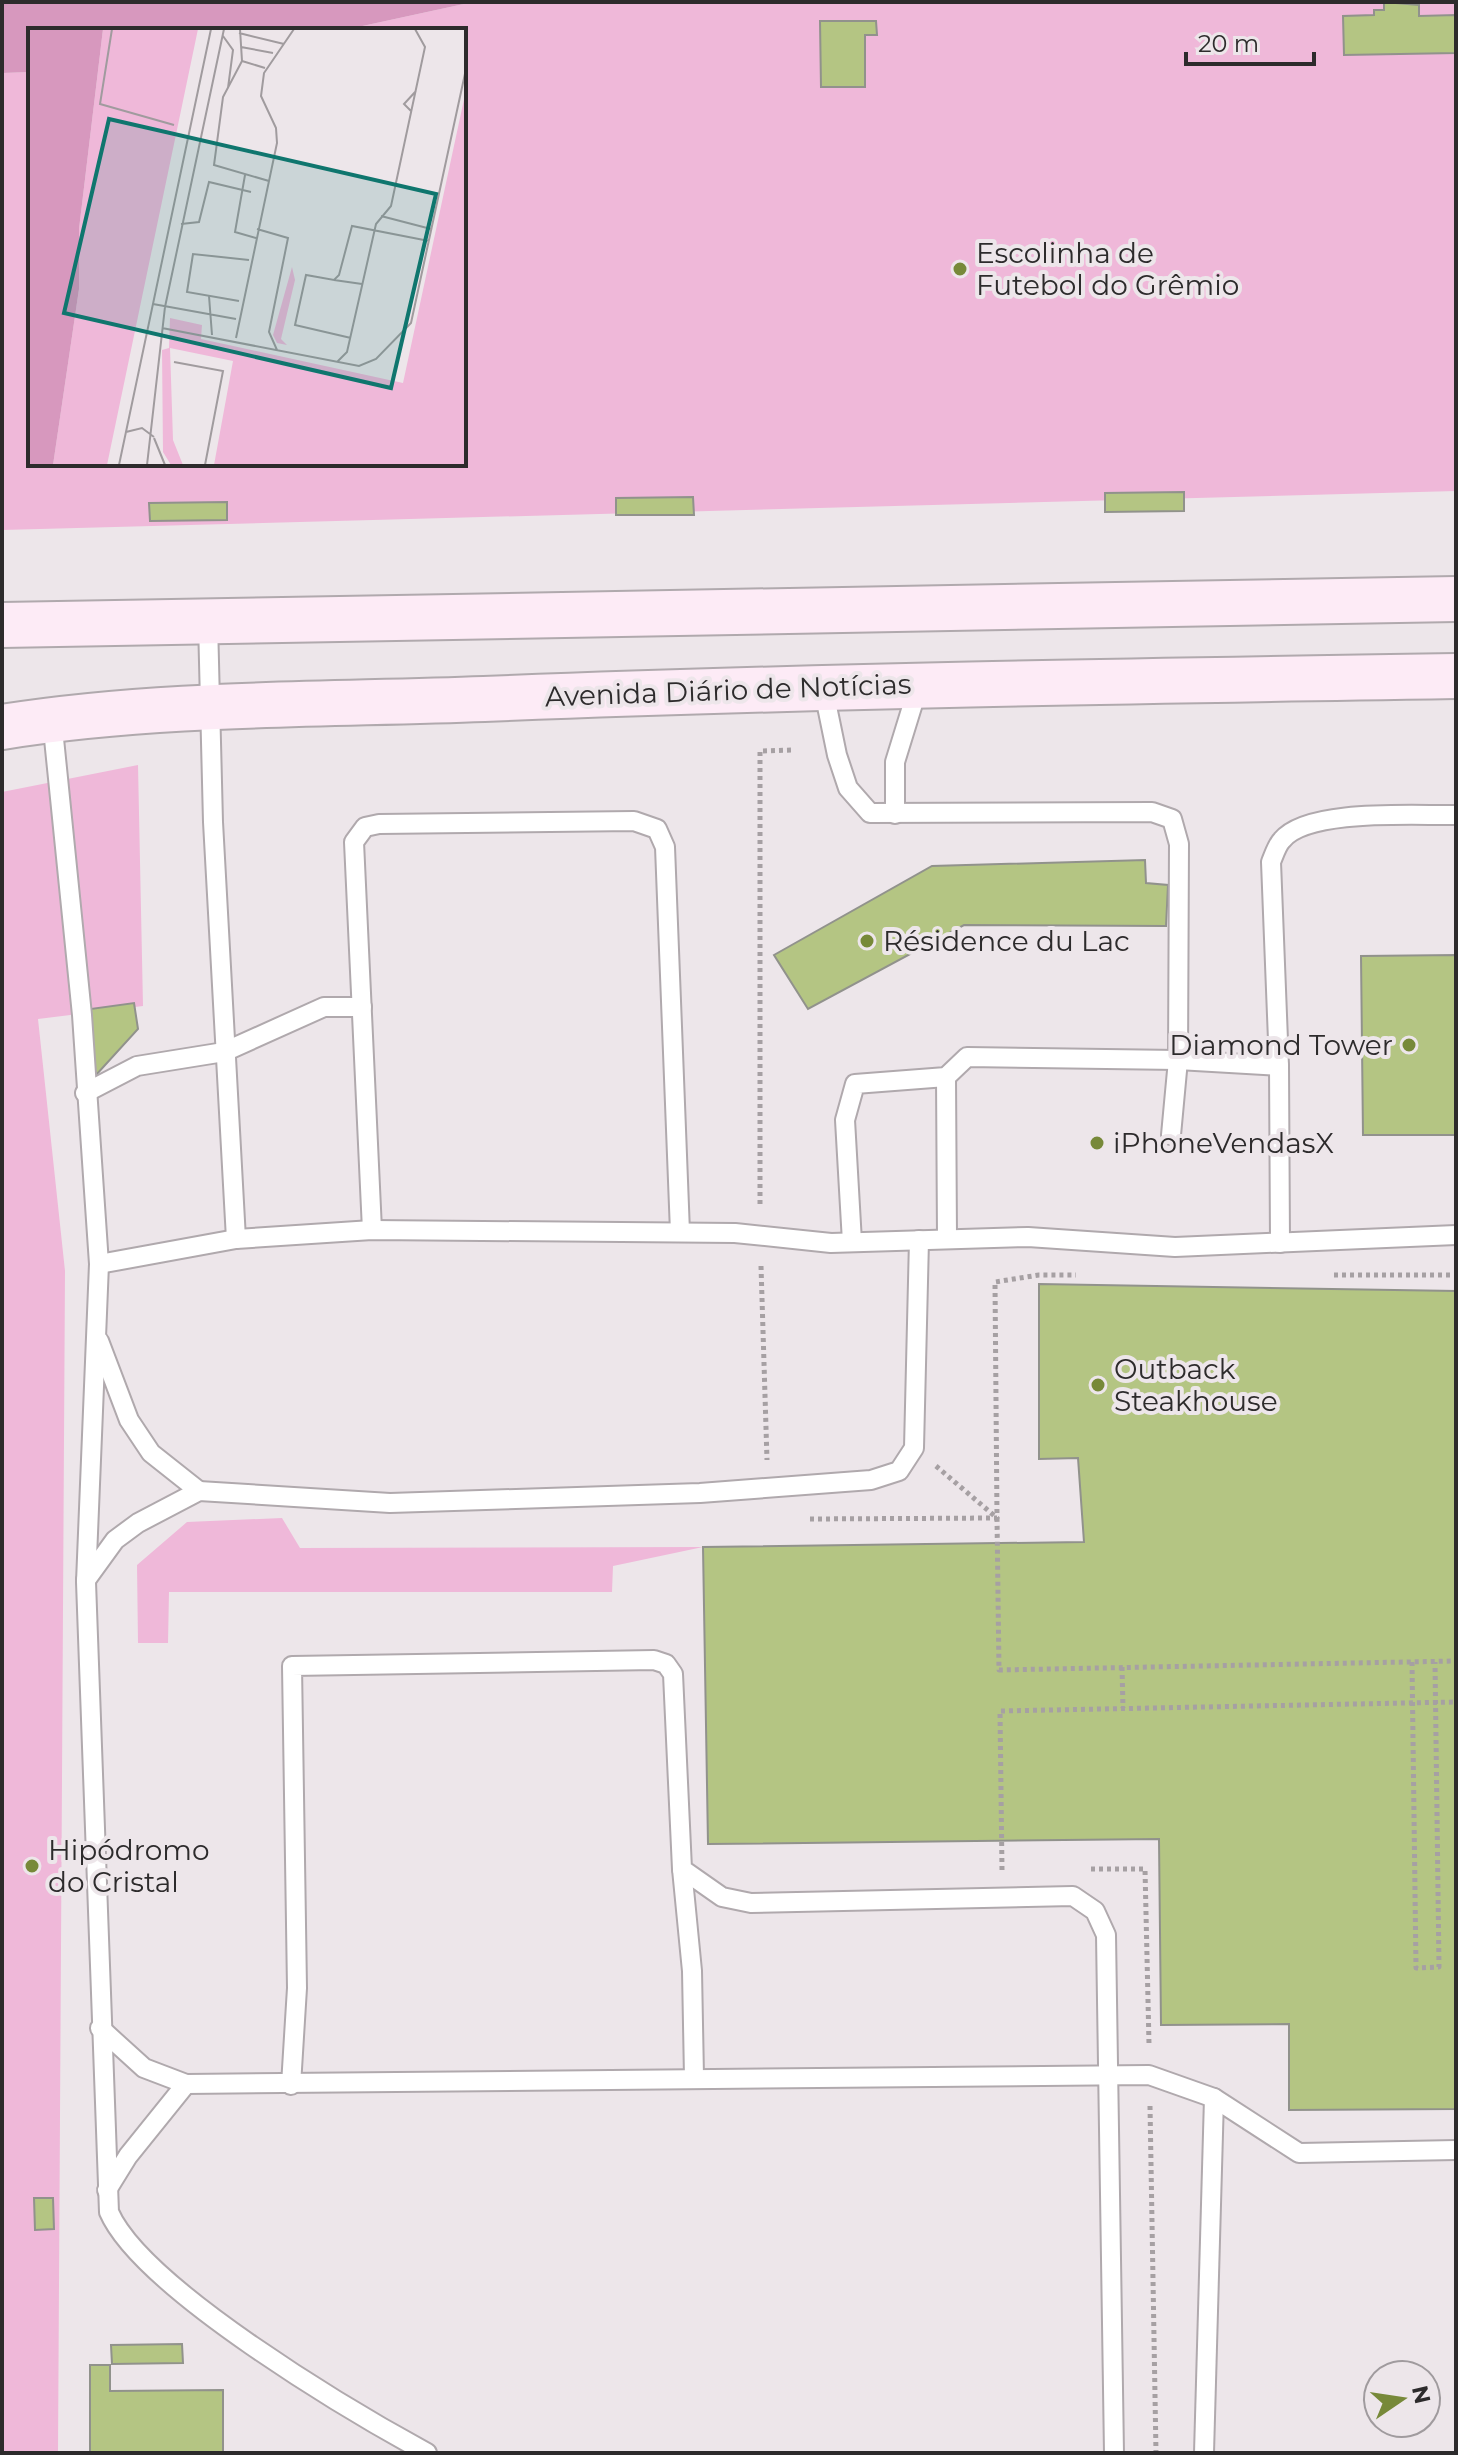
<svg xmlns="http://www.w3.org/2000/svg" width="1458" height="2455" font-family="Montserrat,sans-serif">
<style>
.green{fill:#efb8d9}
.water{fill:#d798be}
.building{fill:#b4c583;stroke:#91928c;stroke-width:2}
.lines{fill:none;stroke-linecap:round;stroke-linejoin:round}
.lane-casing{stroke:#b0a9ad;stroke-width:22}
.secondary-casing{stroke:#b0a9ad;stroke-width:48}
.path{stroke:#a6a0a3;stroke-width:5;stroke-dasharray:4 4;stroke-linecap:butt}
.lane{stroke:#fff;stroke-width:18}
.secondary{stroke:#fdebf6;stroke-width:44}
.poi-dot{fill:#778939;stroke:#ede6ea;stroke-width:3}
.labels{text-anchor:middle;stroke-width:8;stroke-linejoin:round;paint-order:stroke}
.poi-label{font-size:28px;fill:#2d2b2c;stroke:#ede6ea;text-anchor:start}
.street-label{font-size:28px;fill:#2d2b2c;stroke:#ede6ea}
.inset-road{fill:none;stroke:#a09b9e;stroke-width:2}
.view{fill:#0f766e;fill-opacity:0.15;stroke:#0f766e;stroke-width:4}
.inset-edge{fill:none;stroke:#2d2b2c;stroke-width:4}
</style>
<rect width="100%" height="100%" fill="#ede6ea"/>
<!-- green -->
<g class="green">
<path d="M473 2H1456V491L2 530V73L30 72V464H464V30H344Z"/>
<path d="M138 765 143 1006 38 1019 65 1271 58 2453H2V792Z"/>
<path d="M282 1518 300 1548 703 1547 613 1566 612 1592H169L168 1643H138L137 1565 187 1522Z"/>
</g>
<!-- water -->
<path class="water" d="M2 2H473L344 30H30V72L2 73Z"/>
<!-- building -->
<g class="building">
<path d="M1384 2 1419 5V16L1456 15V53L1344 55 1343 16 1374 15V10H1384Z"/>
<path d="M820 21H876L877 35H865V87H821Z"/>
<path d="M1184 492V511L1105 512V493Z"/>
<path d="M693 497 694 515H616V498Z"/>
<path d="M227 502V520L150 521 149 503Z"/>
<path d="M1145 860 1146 883 1168 885 1166 926 964 925 808 1009 774 955 932 866Z"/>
<path d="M1456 955V1135H1363L1361 956Z"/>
<path d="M134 1003 138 1029 86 1086 83 1010Z"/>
<path d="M1039 1284 1456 1291V2109L1289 2110V2024L1161 2025 1159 1839 708 1844 703 1547 1084 1542 1078 1458 1039 1459Z"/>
<path d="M34 2198H53L54 2229 35 2230Z"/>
<path d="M182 2344 183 2363 112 2364 111 2345Z"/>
<path d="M90 2365H110V2391L223 2390V2453H90Z"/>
</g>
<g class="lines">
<defs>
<g id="lane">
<path d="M208 622 213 822 236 1239"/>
<path d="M823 687 837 755 848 788 870 813 1152 812 1172 819 1179 844 1178 1060 1171 1135"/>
<path d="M52 719 82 1015 99 1264 86 1582 109 2212C142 2288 350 2411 427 2453"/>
<path d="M895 814V762L919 684"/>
<path d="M946 1077 947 1237"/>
<path d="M85 1093 137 1066 224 1052 324 1007H362"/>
<path d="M372 1230 354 842 365 827 379 824 634 821 657 829 665 847 680 1232"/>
<path d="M852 1242 845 1120 855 1084 946 1077 967 1057 1178 1060 1279 1066"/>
<path d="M1280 1243 1279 1066 1271 862C1274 855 1277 845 1282 840 1308 808 1416 816 1456 815"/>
<path d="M99 1264 236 1239 372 1230 735 1233 831 1243 1028 1237 1175 1247 1456 1235"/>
<path d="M99 1341 129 1420 151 1453 199 1491"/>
<path d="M86 1580 115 1540 138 1523 199 1491 390 1503 700 1493 871 1480 899 1471 914 1448 919 1240"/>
<path d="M682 1869 692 1971 694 2077"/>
<path d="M100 2028 144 2068 186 2084 1149 2075 1214 2098 1299 2153 1456 2150"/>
<path d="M291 2085 297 1988 292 1666 654 1660 666 1664 673 1674 682 1869 722 1897 751 1903 1073 1896 1095 1911 1106 1935 1114 2453"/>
<path d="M107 2190 128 2156 186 2084"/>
<path d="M1204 2453 1214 2098"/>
</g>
<g id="secondary">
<path d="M2 625 1456 599"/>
<path d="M2 727C160 702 324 705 484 699 808 686 1132 681 1456 676"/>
</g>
</defs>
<!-- lane casing -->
<use href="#lane" class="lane-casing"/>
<!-- secondary casing -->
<use href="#secondary" class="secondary-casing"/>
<!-- path -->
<g class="path">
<path d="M760 1204V751L793 750"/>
<path d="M761 1266 767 1460"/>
<path d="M1334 1275H1456"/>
<path d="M936 1466 997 1518 999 1670 1456 1661"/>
<path d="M810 1519 997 1518 995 1282 1039 1275H1076"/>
<path d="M1412 1662 1416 1968 1439 1967 1435 1662"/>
<path d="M1122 1667 1123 1708"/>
<path d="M1091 1869H1145L1149 2044"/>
<path d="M1002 1870 1000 1711 1456 1702"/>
<path d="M1150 2106 1156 2453"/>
</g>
<!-- lane -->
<use href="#lane" class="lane"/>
<!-- secondary -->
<use href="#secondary" class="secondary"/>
</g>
<!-- markers -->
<g class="poi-dot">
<circle cx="960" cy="269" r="8"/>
<circle cx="867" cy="941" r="8"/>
<circle cx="1409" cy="1045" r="8"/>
<circle cx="1097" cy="1143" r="8"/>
<circle cx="1098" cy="1385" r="8"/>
<circle cx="32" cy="1866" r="8"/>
</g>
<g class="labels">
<!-- poi labels -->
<g class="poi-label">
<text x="976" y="263">Escolinha de<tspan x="976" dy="32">Futebol do Grêmio</tspan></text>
<text x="883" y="951">Résidence du Lac</text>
<text x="1393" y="1055" text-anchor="end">Diamond Tower</text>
<text x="1113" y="1153">iPhoneVendasX</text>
<text x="1114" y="1379">Outback<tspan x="1114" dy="32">Steakhouse</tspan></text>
<text x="48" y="1860">Hipódromo<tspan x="48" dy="32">do Cristal</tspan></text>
</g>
<!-- street labels -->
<g class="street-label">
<text transform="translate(728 690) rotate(-2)" y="10">Avenida Diário de Notícias</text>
</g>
</g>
<!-- overview -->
<g transform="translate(28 28)">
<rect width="438" height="438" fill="#ede6ea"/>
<path d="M75 1H170L79 437H25L51 261V201ZM438 62V437H186L205 333 142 320 145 412 155 437H143L135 424 134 322 141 320 142 290 174 297 173 311 375 355ZM264 239 267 252 253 311 259 317 249 315 245 307Z" fill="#efb8d9"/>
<path d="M0 1H75L51 201V261L25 437H0Z" fill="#d798be"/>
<path class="inset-road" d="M84 1 72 76 146 97M212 1 214 33 195 69 186 137 241 153M211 5 256 16M195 8 205 22 200 60M213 19 245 25M214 33 237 40M383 83 376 76 388 63M217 147 207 204 228 210M353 188 403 201M153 196 171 194 181 154 223 164M229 201 260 210 241 304 249 322M306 252 334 256M181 268 184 307M211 273 159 264 165 226 221 232M125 276 208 291M134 300 331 338 348 331 383 295 438 41M208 310 249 115 248 100 233 68 236 45 266 1M323 310 267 297 278 247 306 252 311 247 324 198 401 213M146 334 195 343 177 437M309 334 319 324 348 196 363 178 397 19 387 1M98 404 114 400 126 409M126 410 137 437M91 437 183 1M119 437 137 279 196 1"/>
<path class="view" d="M81 91 408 166 363 360 36 285Z"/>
<rect width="438" height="438" class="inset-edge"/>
</g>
<!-- border -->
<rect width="1458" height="2455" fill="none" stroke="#2d2b2c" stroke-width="8"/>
<!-- north arrow -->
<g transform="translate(1402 2399) rotate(77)"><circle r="38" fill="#ede6ea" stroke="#a09b9e" stroke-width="2"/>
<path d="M0-6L14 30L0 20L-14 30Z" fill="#778939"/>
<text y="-12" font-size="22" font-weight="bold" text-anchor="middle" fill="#2d2b2c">N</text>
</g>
<!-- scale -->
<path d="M1186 52v12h128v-12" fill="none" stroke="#2d2b2c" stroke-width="4"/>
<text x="1198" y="52" font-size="24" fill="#2d2b2c" stroke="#ede6ea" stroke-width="6" paint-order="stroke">20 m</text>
</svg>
